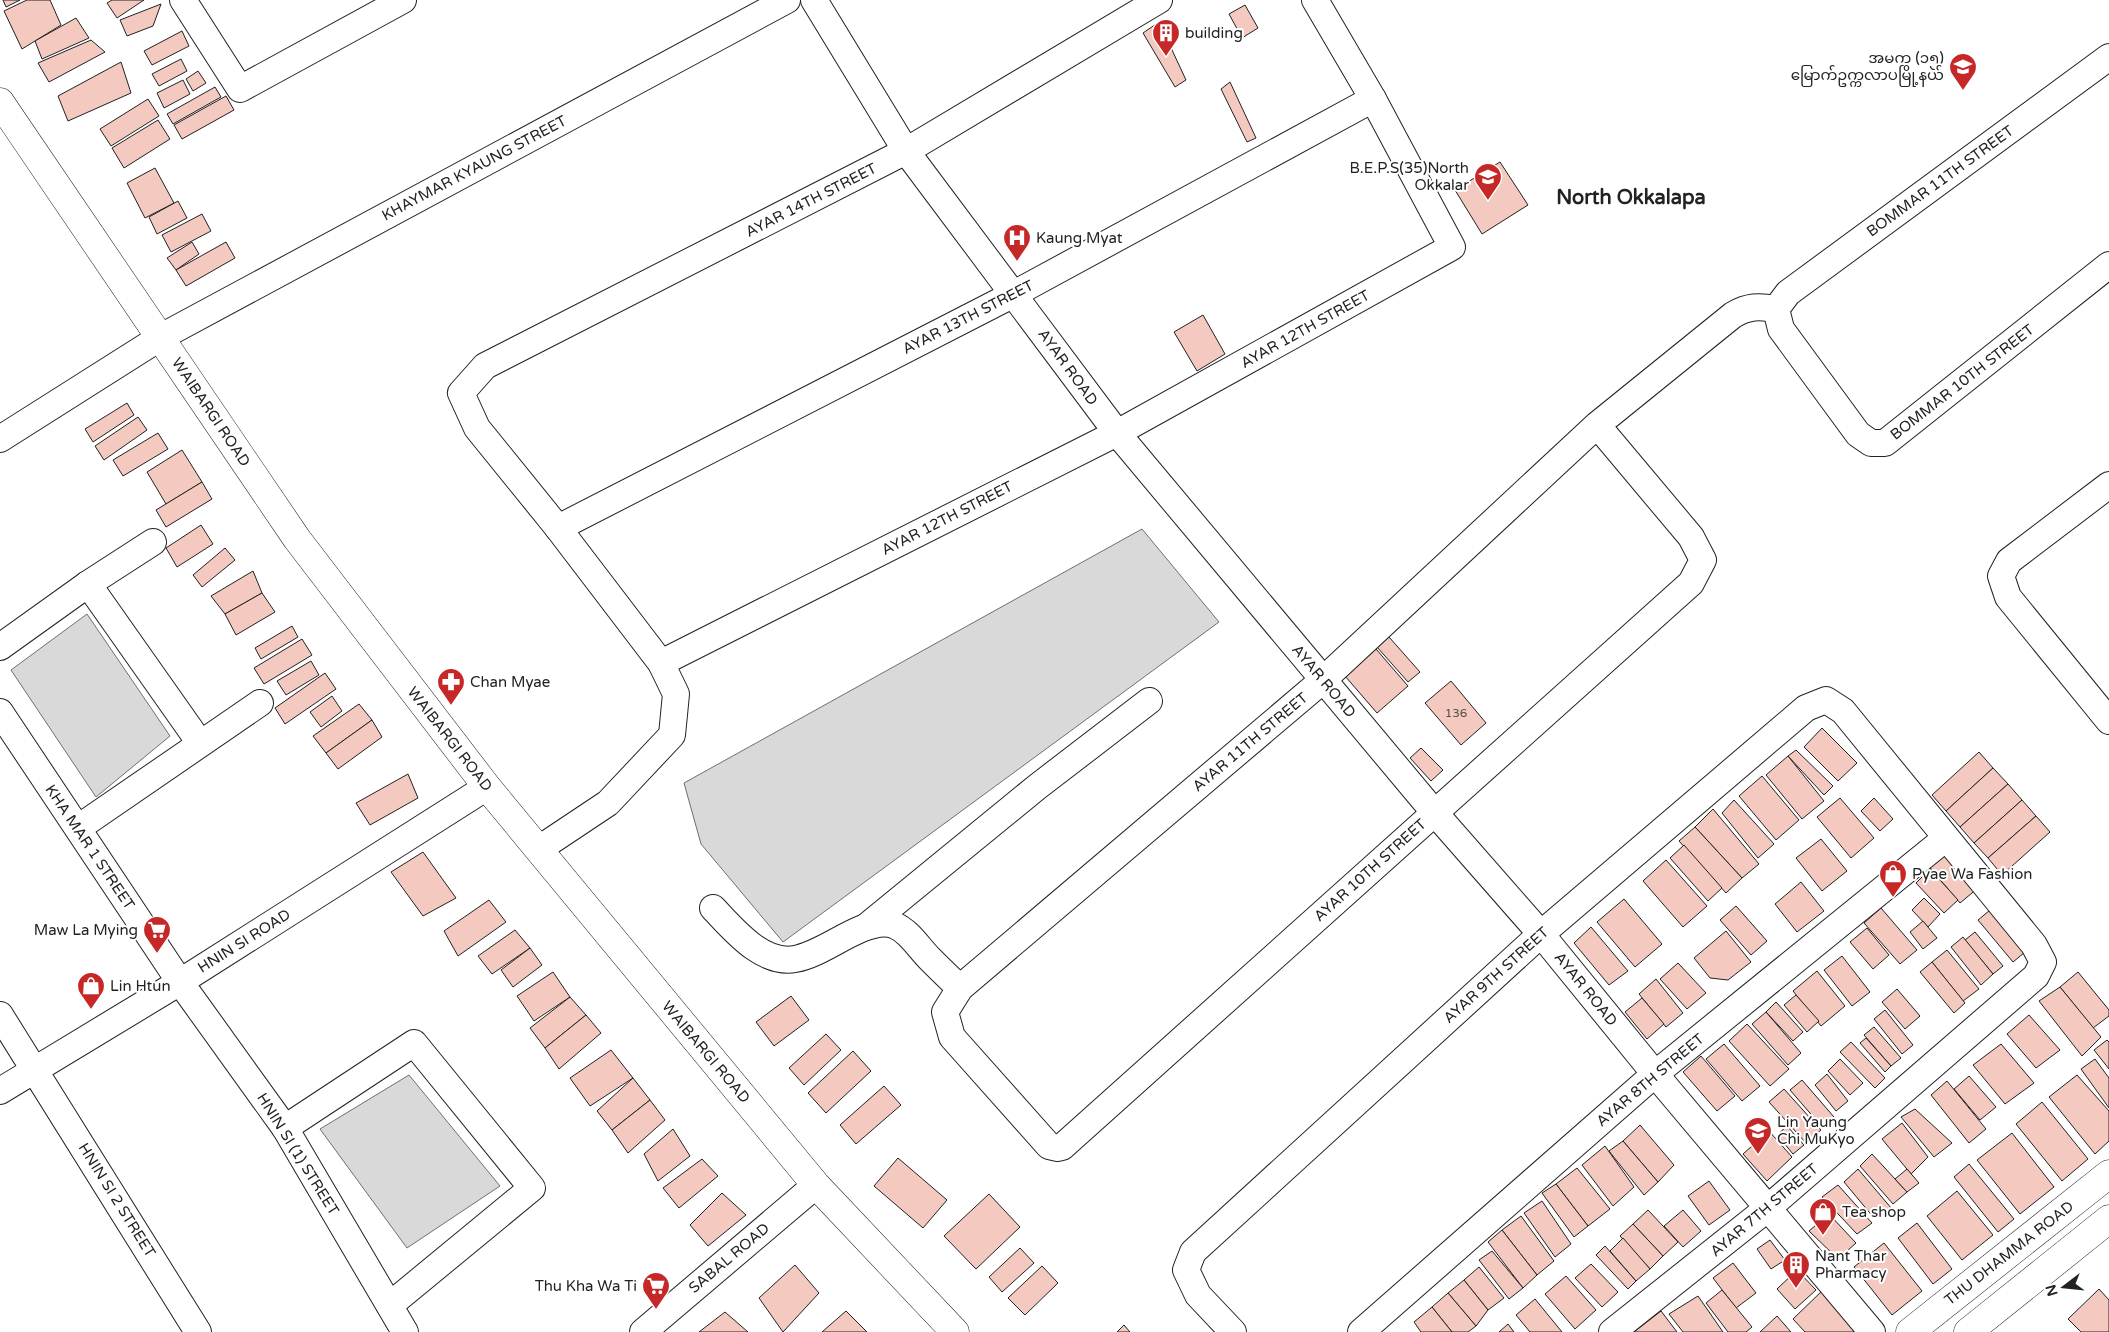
<svg xmlns="http://www.w3.org/2000/svg" width="2109" height="1332" font-family="'Varela Round','Noto Sans Myanmar',sans-serif">
<style>
.water{fill:#d9d9d9;stroke:#6f6f6f}
.building{fill:#f3c9c0;stroke:#222}
.lines{fill:none;stroke-linecap:round;stroke-linejoin:round}
.minor-casing{stroke:#222;stroke-width:28}
.major-casing{stroke:#222;stroke-width:29}
.minor{stroke:#fff;stroke-width:26}
.major{stroke:#fff;stroke-width:28}
.labels{text-anchor:middle;stroke-width:4;stroke-linejoin:round;paint-order:stroke}
.number-label{font-size:12px;fill:#564c4a}
.poi-label{font-size:15px;fill:#222;stroke:#fff;text-anchor:start}
.street-label{font-size:15px;fill:#222;stroke:#fff}
.district-label{font-size:20px;font-weight:bold;fill:#222;stroke:#fff}
</style>
<rect width="100%" height="100%" fill="#fff"/>
<!-- water -->
<g class="water">
<path d="M1142 529 1219 622 783 942 701 844 684 783Z"/>
<path d="M87 614 170 736 96 797 11 670Z"/>
<path d="M409 1075 500 1186 407 1248 320 1129Z"/>
</g>
<!-- building -->
<g class="building">
<path d="M3 0H20L6 7Z"/>
<path d="M27 0H50L61 25 22 49 4 11Z"/>
<path d="M112 0H144L117 18 107 3Z"/>
<path d="M161 4 153 26 127 36 120 20Z"/>
<path d="M1245 5 1258 28 1242 38 1229 14Z"/>
<path d="M76 18 89 38 42 59 35 41Z"/>
<path d="M1159 22 1186 80 1175 87 1143 33Z"/>
<path d="M182 31 189 46 152 65 144 51Z"/>
<path d="M91 40 105 52 49 82 38 63Z"/>
<path d="M181 59 187 71 159 86 152 74Z"/>
<path d="M121 62 131 93 68 121 58 96Z"/>
<path d="M198 71 206 83 193 91 186 79Z"/>
<path d="M183 80 190 94 164 108 157 93Z"/>
<path d="M1230 82 1256 138 1247 142 1221 89Z"/>
<path d="M215 87 221 97 173 124 167 114Z"/>
<path d="M226 96 234 110 182 139 174 125Z"/>
<path d="M148 99 159 116 111 146 100 129Z"/>
<path d="M158 120 170 139 124 168 112 148Z"/>
<path d="M1500 162 1528 205 1482 234 1455 190Z"/>
<path d="M155 168 174 203 145 218 127 183Z"/>
<path d="M178 201 187 218 157 234 149 217Z"/>
<path d="M202 214 211 231 171 252 162 235Z"/>
<path d="M192 242 199 254 176 270 167 258Z"/>
<path d="M226 242 235 258 186 286 176 270Z"/>
<path d="M1203 315 1225 354 1197 371 1174 332Z"/>
<path d="M127 403 134 415 93 442 85 429Z"/>
<path d="M138 417 147 430 104 460 95 446Z"/>
<path d="M158 433 168 449 123 476 113 460Z"/>
<path d="M182 450 202 482 166 504 147 472Z"/>
<path d="M202 482 212 499 166 527 156 510Z"/>
<path d="M201 525 213 544 177 567 166 548Z"/>
<path d="M225 548 235 560 202 587 193 575Z"/>
<path d="M253 571 262 593 225 614 211 596Z"/>
<path d="M262 593 275 612 236 635 225 614Z"/>
<path d="M292 626 298 637 261 659 255 648Z"/>
<path d="M1389 637 1420 672 1408 682 1377 647Z"/>
<path d="M302 639 312 655 264 684 254 668Z"/>
<path d="M1376 649 1408 686 1377 713 1345 676Z"/>
<path d="M311 661 319 675 286 695 277 681Z"/>
<path d="M325 673 336 689 285 724 275 708Z"/>
<path d="M1451 681 1486 723 1461 745 1425 703Z"/>
<path d="M332 696 342 711 321 727 310 712Z"/>
<path d="M359 704 372 720 326 753 313 736Z"/>
<path d="M372 720 382 737 338 769 326 753Z"/>
<path d="M1822 728 1857 763 1838 781 1804 747Z"/>
<path d="M1421 748 1443 770 1431 781 1410 758Z"/>
<path d="M1796 750 1833 786 1824 795 1788 756Z"/>
<path d="M1979 752 1993 768 1946 811 1932 795Z"/>
<path d="M1788 756 1824 801 1802 819 1766 775Z"/>
<path d="M1993 768 2008 784 1960 827 1946 811Z"/>
<path d="M408 774 418 798 370 825 356 803Z"/>
<path d="M1762 776 1799 820 1776 840 1739 796Z"/>
<path d="M2008 784 2022 800 1974 843 1960 827Z"/>
<path d="M1840 798 1874 838 1851 858 1817 817Z"/>
<path d="M1874 798 1893 819 1880 831 1861 811Z"/>
<path d="M1734 800 1774 844 1758 858 1722 813Z"/>
<path d="M2022 800 2036 816 1988 858 1974 843Z"/>
<path d="M1713 809 1759 864 1742 878 1695 827Z"/>
<path d="M2036 816 2050 832 2002 875 1988 858Z"/>
<path d="M1695 827 1742 878 1726 893 1679 841Z"/>
<path d="M1821 839 1847 871 1822 891 1796 858Z"/>
<path d="M1684 845 1722 888 1708 901 1670 858Z"/>
<path d="M1943 848 1978 888 1960 903 1926 863Z"/>
<path d="M423 852 456 898 423 916 391 872Z"/>
<path d="M1666 860 1707 906 1683 927 1643 881Z"/>
<path d="M1930 869 1958 900 1944 913 1916 883Z"/>
<path d="M1801 882 1824 911 1797 932 1775 904Z"/>
<path d="M1924 898 1940 914 1928 927 1912 910Z"/>
<path d="M1624 899 1662 944 1635 967 1597 922Z"/>
<path d="M489 900 506 922 458 956 444 931Z"/>
<path d="M1736 906 1767 941 1751 955 1720 920Z"/>
<path d="M1995 906 2030 948 2013 962 1978 920Z"/>
<path d="M1881 908 1917 950 1900 964 1864 923Z"/>
<path d="M1923 921 1937 938 1923 949 1910 932Z"/>
<path d="M1591 927 1628 971 1609 985 1574 943Z"/>
<path d="M1867 928 1889 955 1873 969 1850 942Z"/>
<path d="M515 930 530 948 492 974 478 956Z"/>
<path d="M1726 931 1751 962 1728 980 1710 978 1694 958Z"/>
<path d="M1975 932 2003 966 1993 974 1965 940Z"/>
<path d="M1963 937 1993 974 1981 985 1951 947Z"/>
<path d="M530 948 542 965 513 987 501 970Z"/>
<path d="M1947 950 1979 989 1963 1001 1932 962Z"/>
<path d="M1842 956 1870 992 1852 1006 1824 970Z"/>
<path d="M1932 962 1965 1003 1954 1013 1920 972Z"/>
<path d="M1678 963 1706 993 1687 1009 1660 979Z"/>
<path d="M1817 971 1845 1006 1821 1026 1793 991Z"/>
<path d="M553 972 570 997 534 1021 517 996Z"/>
<path d="M2078 972 2109 1010V1016L2093 1028 2060 987Z"/>
<path d="M1656 979 1683 1013 1666 1027 1639 994Z"/>
<path d="M2060 987 2101 1037 2082 1056 2039 1001Z"/>
<path d="M1897 989 1920 1016 1905 1029 1882 1002Z"/>
<path d="M1796 995 1819 1021 1807 1032 1784 1005Z"/>
<path d="M791 996 809 1020 774 1046 756 1022Z"/>
<path d="M570 997 586 1015 545 1048 530 1028Z"/>
<path d="M1642 998 1664 1024 1647 1039 1625 1012Z"/>
<path d="M1776 1002 1803 1032 1793 1041 1766 1012Z"/>
<path d="M1885 1010 1913 1045 1902 1054 1874 1019Z"/>
<path d="M1766 1012 1801 1053 1788 1065 1752 1024Z"/>
<path d="M586 1015 601 1033 559 1069 545 1048Z"/>
<path d="M2029 1015 2060 1050 2036 1068 2007 1034Z"/>
<path d="M1747 1024 1789 1069 1770 1086 1729 1041Z"/>
<path d="M1874 1027 1901 1058 1891 1066 1864 1035Z"/>
<path d="M826 1034 841 1050 804 1085 789 1068Z"/>
<path d="M1866 1038 1891 1066 1885 1072 1860 1043Z"/>
<path d="M2107 1040 2109 1042V1069L2094 1050Z"/>
<path d="M1851 1042 1885 1078 1875 1088 1840 1052Z"/>
<path d="M1724 1044 1760 1086 1742 1101 1706 1059Z"/>
<path d="M2001 1044 2034 1083 2005 1104 1973 1065Z"/>
<path d="M611 1050 633 1078 590 1106 570 1078Z"/>
<path d="M853 1051 871 1071 826 1113 808 1093Z"/>
<path d="M1701 1056 1735 1096 1717 1111 1683 1072Z"/>
<path d="M1840 1059 1863 1083 1850 1095 1828 1071Z"/>
<path d="M2095 1059 2109 1078V1108L2081 1069Z"/>
<path d="M1827 1074 1848 1101 1836 1111 1815 1085Z"/>
<path d="M2077 1075 2109 1111V1141L2095 1154 2049 1097Z"/>
<path d="M1969 1076 1996 1107 1980 1120 1954 1089Z"/>
<path d="M633 1078 650 1100 612 1130 597 1111Z"/>
<path d="M1802 1080 1834 1117 1822 1127 1790 1090Z"/>
<path d="M1947 1081 1986 1129 1969 1143 1931 1095Z"/>
<path d="M884 1086 901 1105 856 1144 840 1125Z"/>
<path d="M1784 1089 1821 1130 1806 1143 1769 1102Z"/>
<path d="M650 1100 665 1120 628 1153 612 1130Z"/>
<path d="M2042 1102 2088 1159 2062 1181 2016 1124Z"/>
<path d="M1915 1109 1952 1143 1934 1157 1901 1117Z"/>
<path d="M1902 1123 1928 1157 1911 1174 1882 1139Z"/>
<path d="M1640 1125 1674 1165 1658 1182 1623 1141Z"/>
<path d="M1787 1126 1804 1145 1793 1154 1777 1135Z"/>
<path d="M673 1129 690 1156 658 1181 644 1154Z"/>
<path d="M1769 1131 1792 1157 1767 1181 1743 1154Z"/>
<path d="M2012 1133 2054 1187 2020 1214 1977 1160Z"/>
<path d="M1623 1141 1658 1182 1644 1195 1609 1151Z"/>
<path d="M1605 1146 1634 1187 1613 1206 1582 1165Z"/>
<path d="M1872 1154 1907 1192 1893 1204 1860 1166Z"/>
<path d="M898 1158 947 1200 923 1228 874 1186Z"/>
<path d="M702 1159 718 1176 679 1208 663 1188Z"/>
<path d="M1969 1164 2014 1219 1998 1232 1954 1177Z"/>
<path d="M1577 1168 1610 1209 1588 1226 1556 1184Z"/>
<path d="M1858 1169 1892 1209 1874 1218 1844 1182Z"/>
<path d="M1907 1169 1919 1183 1907 1192 1895 1179Z"/>
<path d="M1709 1181 1730 1210 1709 1225 1688 1196Z"/>
<path d="M1556 1184 1588 1226 1574 1237 1542 1193Z"/>
<path d="M1838 1185 1872 1223 1857 1234 1822 1197Z"/>
<path d="M1957 1191 1993 1235 1962 1260 1927 1216Z"/>
<path d="M722 1193 746 1215 708 1246 690 1225Z"/>
<path d="M989 1194 1020 1227 976 1269 944 1236Z"/>
<path d="M1542 1201 1571 1244 1555 1257 1524 1213Z"/>
<path d="M1648 1210 1678 1242 1663 1256 1633 1224Z"/>
<path d="M1683 1210 1701 1231 1683 1247 1664 1226Z"/>
<path d="M1829 1214 1856 1243 1838 1259 1809 1231Z"/>
<path d="M1521 1216 1554 1261 1537 1275 1502 1230Z"/>
<path d="M1917 1223 1952 1269 1933 1284 1898 1238Z"/>
<path d="M1633 1224 1663 1256 1650 1269 1620 1236Z"/>
<path d="M1502 1230 1537 1275 1523 1288 1488 1242Z"/>
<path d="M1623 1238 1650 1269 1636 1281 1610 1251Z"/>
<path d="M1770 1240 1785 1260 1771 1269 1757 1249Z"/>
<path d="M1884 1243 1922 1291 1892 1315 1854 1267Z"/>
<path d="M1605 1246 1636 1281 1628 1289 1596 1255Z"/>
<path d="M1020 1248 1034 1263 1002 1292 989 1277Z"/>
<path d="M1492 1251 1523 1288 1509 1299 1479 1260Z"/>
<path d="M1733 1263 1756 1293 1736 1308 1713 1278Z"/>
<path d="M1591 1264 1618 1292 1602 1307 1575 1278Z"/>
<path d="M795 1265 819 1293 783 1332 759 1298Z"/>
<path d="M1042 1266 1058 1283 1025 1315 1008 1298Z"/>
<path d="M1479 1267 1504 1298 1488 1310 1464 1280Z"/>
<path d="M1797 1270 1816 1290 1795 1309 1777 1289Z"/>
<path d="M1566 1276 1596 1310 1575 1329 1545 1294Z"/>
<path d="M1464 1280 1488 1310 1476 1326 1448 1293Z"/>
<path d="M1824 1289 1859 1326 1853 1332H1805L1793 1319Z"/>
<path d="M2099 1289 2109 1300V1332H2081L2068 1319Z"/>
<path d="M1722 1290 1752 1327 1746 1332H1728L1706 1303Z"/>
<path d="M1448 1293 1476 1326 1468 1332H1452L1432 1307Z"/>
<path d="M1698 1296 1723 1332H1683L1669 1314Z"/>
<path d="M1535 1299 1562 1332H1530L1516 1315Z"/>
<path d="M1432 1307 1452 1332H1421L1414 1322Z"/>
<path d="M846 1311 867 1332H822Z"/>
<path d="M1661 1311 1677 1332H1634Z"/>
<path d="M725 1312 748 1332H699Z"/>
<path d="M1777 1316 1791 1332H1760Z"/>
<path d="M1508 1324 1514 1332H1499Z"/>
<path d="M1124 1325 1130 1332H1117Z"/>
</g>
<g class="lines">
<defs>
<g id="minor">
<path d="M183 0 240 89 403 0"/>
<path d="M814 0 906 151 1117 433 1434 812 1541 934 1655 1074 1872 1332"/>
<path d="M1776 309 1781 329 1858 434 1871 443H1885L2109 265"/>
<path d="M1776 309 1788 293 2109 57"/>
<path d="M1597 425 1691 537 1703 560 1691 583 1062 1147 1058 1148 1049 1146 952 1037 945 1012 960 988 1323 680 1597 425 1733 315C1748 306 1759 306 1776 309"/>
<path d="M0 439 161 337 787 0"/>
<path d="M2109 485 2009 561 2001 576 2008 597 2109 721"/>
<path d="M558 528 1014 294 1373 99"/>
<path d="M88 584 200 743"/>
<path d="M0 647 88 584 153 542"/>
<path d="M661 663 558 528 477 428 461 393 485 366 906 151 1159 0"/>
<path d="M0 712 180 982 285 1128 405 1332"/>
<path d="M78 828 260 703"/>
<path d="M539 849 608 803 672 735 676 694 661 663 1117 433 1452 247 1373 99 1315 0"/>
<path d="M713 908C733 929 762 965 795 959 817 955 839 938 861 929 871 925 883 921 894 925 910 932 918 947 930 959 940 969 950 979 960 988"/>
<path d="M867 926 1037 787 1149 701"/>
<path d="M0 1015 198 1332"/>
<path d="M0 1091 180 982 487 787"/>
<path d="M285 1128 414 1043 532 1188 390 1305"/>
<path d="M643 1332 816 1185"/>
<path d="M1233 1332 1198 1295 1186 1270 1193 1252 1541 934 1806 708 1826 700 1843 711 2034 945 2043 962 2036 976 1768 1208 1612 1332"/>
<path d="M1361 1332 1655 1074 1946 838"/>
</g>
<g id="major">
<path d="M0 102 297 539 487 787 816 1185 955 1332"/>
<path d="M1910 1332 2109 1174"/>
<path d="M1968 1332 2109 1219"/>
</g>
</defs>
<!-- minor casing -->
<use href="#minor" class="minor-casing"/>
<!-- major casing -->
<use href="#major" class="major-casing"/>
<!-- minor -->
<use href="#minor" class="minor"/>
<!-- major -->
<use href="#major" class="major"/>
</g>
<!-- icons -->
<defs>
<symbol id="building-pin" viewBox="-11 -11 22 30"><path d="M0 17L-7.5 6A9.5 9.5 0 1 1 7.5 6Z" fill="#c62828" stroke="#fff"/><path d="M-4-6H4V6H1V3H-1V6H-4ZM-2.5-4.3h1.7v1.8h-1.7ZM.8-4.3h1.7v1.8H.8ZM-2.5-1h1.7V.8h-1.7ZM.8-1h1.7V.8H.8Z" fill="#fff"/></symbol>
<symbol id="school-pin" viewBox="-11 -11 22 30"><path d="M0 17L-7.5 6A9.5 9.5 0 1 1 7.5 6Z" fill="#c62828" stroke="#fff"/><path d="M0-5L7-2L0 1L-7-2ZM-4 1L0 2.5L4 1V4Q0 6-4 4Z" fill="#fff"/></symbol>
<symbol id="hospital-pin" viewBox="-11 -11 22 30"><path d="M0 17L-7.5 6A9.5 9.5 0 1 1 7.5 6Z" fill="#c62828" stroke="#fff"/><path d="M-5-5h3v3.5h4V-5h3V5h-3V1.5h-4V5h-3Z" fill="#fff"/></symbol>
<symbol id="pharmacy-pin" viewBox="-11 -11 22 30"><path d="M0 17L-7.5 6A9.5 9.5 0 1 1 7.5 6Z" fill="#c62828" stroke="#fff"/><path d="M-2-6h4v4h4v4h-4v4h-4v-4h-4v-4h4Z" fill="#fff"/></symbol>
<symbol id="shop-pin" viewBox="-11 -11 22 30"><path d="M0 17L-7.5 6A9.5 9.5 0 1 1 7.5 6Z" fill="#c62828" stroke="#fff"/><path d="M-5-2.5h2.3a2.7 3.5 0 0 1 5.4 0H5L5.5 6h-11ZM-1.5-2.5h3a1.5 2.3 0 0 0-3 0Z" fill="#fff"/></symbol>
<symbol id="supermarket-pin" viewBox="-11 -11 22 30"><path d="M0 17L-7.5 6A9.5 9.5 0 1 1 7.5 6Z" fill="#c62828" stroke="#fff"/><path d="M-6-5.5h2.5l.6 2H6L4.5 2H-2.5L-4.4-4H-6ZM-1.5 3.2a1.3 1.3 0 1 0 .1 0ZM3 3.2a1.3 1.3 0 1 0 .1 0Z" fill="#fff"/></symbol>
</defs>
<g fill-rule="evenodd">
<use href="#building-pin" x="1150" y="17" width="32" height="43"/>
<use href="#school-pin" x="1947" y="51" width="32" height="43"/>
<use href="#school-pin" x="1472" y="161" width="32" height="43"/>
<use href="#hospital-pin" x="1001" y="222" width="32" height="43"/>
<use href="#pharmacy-pin" x="435" y="666" width="32" height="43"/>
<use href="#shop-pin" x="1877" y="858" width="32" height="43"/>
<use href="#supermarket-pin" x="141" y="914" width="32" height="43"/>
<use href="#shop-pin" x="75" y="970" width="32" height="43"/>
<use href="#school-pin" x="1742" y="1115" width="32" height="43"/>
<use href="#shop-pin" x="1807" y="1196" width="32" height="43"/>
<use href="#building-pin" x="1780" y="1249" width="32" height="43"/>
<use href="#supermarket-pin" x="640" y="1270" width="32" height="43"/>
</g>
<g class="labels">
<!-- number labels -->
<g class="number-label">
<text x="1456" y="717">136</text>
</g>
<!-- poi labels -->
<g class="poi-label">
<text x="1185" y="38">building</text>
<text x="1944" y="63" text-anchor="end">အမက (၁၅)<tspan x="1944" dy="17">မြောက်ဥက္ကလာပမြို့နယ်</tspan></text>
<text x="1469" y="173" text-anchor="end">B.E.P.S(35)North<tspan x="1469" dy="17">Okkalar</tspan></text>
<text x="1036" y="243">Kaung Myat</text>
<text x="470" y="687">Chan Myae</text>
<text x="1912" y="879">Pyae Wa Fashion</text>
<text x="138" y="935" text-anchor="end">Maw La Mying</text>
<text x="110" y="991">Lin Htun</text>
<text x="1777" y="1127">Lin Yaung<tspan x="1777" dy="17">Chi MuKyo</tspan></text>
<text x="1842" y="1217">Tea shop</text>
<text x="1815" y="1261">Nant Thar<tspan x="1815" dy="17">Pharmacy</tspan></text>
<text x="637" y="1291" text-anchor="end">Thu Kha Wa Ti</text>
</g>
<!-- street labels -->
<g class="street-label">
<text transform="translate(474 168) rotate(-28)" y="5">KHAYMAR KYAUNG STREET</text>
<text transform="translate(1940 181) rotate(-36)" y="5">BOMMAR 11TH STREET</text>
<text transform="translate(811 200) rotate(-27)" y="5">AYAR 14TH STREET</text>
<text transform="translate(968 317) rotate(-27)" y="5">AYAR 13TH STREET</text>
<text transform="translate(1305 329) rotate(-29)" y="5">AYAR 12TH STREET</text>
<text transform="translate(1068 367) rotate(54)" y="5">AYAR ROAD</text>
<text transform="translate(1962 382) rotate(-38)" y="5">BOMMAR 10TH STREET</text>
<text transform="translate(211 412) rotate(56)" y="5">WAIBARGI ROAD</text>
<text transform="translate(947 518) rotate(-27)" y="5">AYAR 12TH STREET</text>
<text transform="translate(1324 681) rotate(50)" y="5">AYAR ROAD</text>
<text transform="translate(450 739) rotate(52)" y="5">WAIBARGI ROAD</text>
<text transform="translate(1250 742) rotate(-40)" y="5">AYAR 11TH STREET</text>
<text transform="translate(90 847) rotate(56)" y="5">KHA MAR 1 STREET</text>
<text transform="translate(1370 870) rotate(-42)" y="5">AYAR 10TH STREET</text>
<text transform="translate(244 941) rotate(-32)" y="5">HNIN SI ROAD</text>
<text transform="translate(1496 975) rotate(-42)" y="5">AYAR 9TH STREET</text>
<text transform="translate(1586 989) rotate(51)" y="5">AYAR ROAD</text>
<text transform="translate(706 1052) rotate(50)" y="5">WAIBARGI ROAD</text>
<text transform="translate(1650 1080) rotate(-40)" y="5">AYAR 8TH STREET</text>
<text transform="translate(298 1154) rotate(58)" y="5">HNIN SI (1) STREET</text>
<text transform="translate(117 1200) rotate(58)" y="5">HNIN SI 2 STREET</text>
<text transform="translate(1764 1210) rotate(-40)" y="5">AYAR 7TH STREET</text>
<text transform="translate(2009 1253) rotate(-38)" y="5">THU DHAMMA ROAD</text>
<text transform="translate(729 1258) rotate(-40)" y="5">SABAL ROAD</text>
</g>
<!-- district labels -->
<g class="district-label">
<text x="1631" y="204">North Okkalapa</text>
</g>
</g>
<!-- north arrow -->
<g transform="translate(2064 1287) rotate(254)" stroke="#ffffff" stroke-width="4" paint-order="stroke">
<path d="M0-4L9 19L0 12L-9 19Z" fill="#222222"/>
<text y="-8" font-size="14" font-weight="bold" text-anchor="middle" fill="#222222">N</text>
</g>
</svg>
